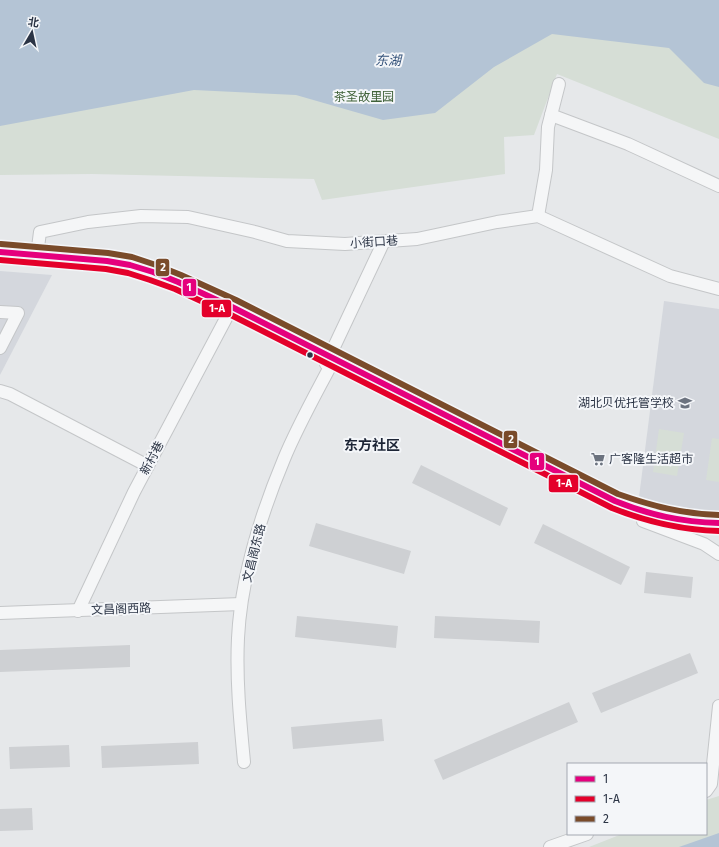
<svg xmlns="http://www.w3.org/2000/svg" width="719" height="847" font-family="'Fira Sans','Noto Sans SC',sans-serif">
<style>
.built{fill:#d4d7dd}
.green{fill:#d6ded6}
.water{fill:#b4c4d5}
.building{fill:#ced0d3}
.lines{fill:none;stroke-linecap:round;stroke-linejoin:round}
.minor-casing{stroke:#c4c6c8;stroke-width:14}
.major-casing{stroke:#c2c5c8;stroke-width:17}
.minor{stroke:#f5f6f7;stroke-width:12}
.major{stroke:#f8f8f8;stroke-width:15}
.bus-1-casing{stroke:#f4f6f9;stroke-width:9}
.bus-2-casing{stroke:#f4f6f9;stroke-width:9}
.bus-3-casing{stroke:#f4f6f9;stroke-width:9}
.bus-1{stroke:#e5007d;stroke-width:6}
.bus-2{stroke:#e4002b;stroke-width:6}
.bus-3{stroke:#7a4b2a;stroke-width:6}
.bus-dot{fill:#2b3445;stroke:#f4f6f9;stroke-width:1.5}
.labels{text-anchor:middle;stroke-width:4;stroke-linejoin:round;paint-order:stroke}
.park-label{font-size:12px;fill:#3f6138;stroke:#f4f6f9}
.street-label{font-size:12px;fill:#2b3445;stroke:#f4f6f9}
.poi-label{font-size:12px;fill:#2b3445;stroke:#f4f6f9;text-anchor:end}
.water-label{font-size:13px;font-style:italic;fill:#34527a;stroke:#f4f6f9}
.quarter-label{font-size:14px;font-weight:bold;fill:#1d2536;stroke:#f4f6f9}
.line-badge{stroke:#f4f6f9;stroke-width:1.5}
.badge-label{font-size:11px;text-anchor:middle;font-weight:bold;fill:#fff}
</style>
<rect width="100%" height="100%" fill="#e6e8ea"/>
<!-- built -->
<g class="built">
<path d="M0 271 52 275 0 375Z"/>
<path d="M664 301 719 309V512L675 513 639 497Z"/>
</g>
<!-- green -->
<g class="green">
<path d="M0 0H719V139L557 74 534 135 504 137 505 174 322 200 314 179 92 174 0 175Z"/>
<path d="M659 429 684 433 677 476 653 472Z"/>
<path d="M712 438 719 439V482L706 480Z"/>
<path d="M719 796V847H589L622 834H706V800Z"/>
</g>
<!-- water -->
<g class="water">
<path d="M0 0H719V87L704 83 669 48 552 34 494 67 435 113 383 120 296 95 194 90 0 126Z"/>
<path d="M719 833V847H679Z"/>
</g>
<!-- building -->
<g class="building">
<path d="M421 465 508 508 500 526 412 483Z"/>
<path d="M316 523 411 551 404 574 309 546Z"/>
<path d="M543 524 630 567 621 585 534 543Z"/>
<path d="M646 572 693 577 691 598 644 593Z"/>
<path d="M297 616 398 626 396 648 295 637Z"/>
<path d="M435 616 540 621 539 643 434 638Z"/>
<path d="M130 645V667L0 672V650Z"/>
<path d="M690 653 698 673 601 713 592 693Z"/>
<path d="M569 702 578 722 443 780 434 760Z"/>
<path d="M382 719 384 741 293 749 291 727Z"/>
<path d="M198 742 199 764 102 768 101 746Z"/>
<path d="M69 745 70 767 10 769 9 747Z"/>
<path d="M32 808 33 830 0 831V809Z"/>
</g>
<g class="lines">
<defs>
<g id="minor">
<path d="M551 115 628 144 719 186"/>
<path d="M538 216 546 170 548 127 559 84"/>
<path d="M37 255 40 232 88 222 141 216 188 217 255 232 287 241 345 244 417 239 497 222 538 216 670 276 719 289"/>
<path d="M0 312 18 313 0 348"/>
<path d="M326 364 384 241"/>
<path d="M0 391 10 394 148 466"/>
<path d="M643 521 704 544 719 554"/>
<path d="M78 611 134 492 232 307"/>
<path d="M0 613 241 604"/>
<path d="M244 762C240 720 236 679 238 638 241 578 261 514 284 459 298 425 317 392 334 359"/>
<path d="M706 791 711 784 719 706"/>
<path d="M550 847 587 834"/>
</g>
<path id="major" d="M0 252 107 261 130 265 153 272 178 282 232 307 615 501C653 516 678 523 719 523"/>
</defs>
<!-- minor casing -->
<use href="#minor" class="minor-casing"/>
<!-- major casing -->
<use href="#major" class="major-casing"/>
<!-- minor -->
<use href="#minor" class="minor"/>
<!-- major -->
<use href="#major" class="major"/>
<defs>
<path id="bus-1" d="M0 252 107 261 130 265 153 272 178 282 232 307 615 501C650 515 681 522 719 523"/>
<path id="bus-2" d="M0 260 106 269 128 273 150 280 175 289 229 314 612 508C647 522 681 530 719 531"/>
<path id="bus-3" d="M1 244 108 253 132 257 156 265 181 275 236 300 618 494C652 506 683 514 719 515"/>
</defs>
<!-- bus-1 casing -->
<use href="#bus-1" class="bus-1-casing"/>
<!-- bus-2 casing -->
<use href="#bus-2" class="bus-2-casing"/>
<!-- bus-3 casing -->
<use href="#bus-3" class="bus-3-casing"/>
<!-- bus-1 -->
<use href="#bus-1" class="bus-1"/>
<!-- bus-2 -->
<use href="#bus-2" class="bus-2"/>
<!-- bus-3 -->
<use href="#bus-3" class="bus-3"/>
</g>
<!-- icons -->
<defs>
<symbol id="school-bare" viewBox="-9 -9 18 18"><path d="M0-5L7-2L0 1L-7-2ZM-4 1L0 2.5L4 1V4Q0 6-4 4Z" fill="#6c737f" stroke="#f4f6f9" stroke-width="2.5" paint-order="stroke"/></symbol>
<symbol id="supermarket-bare" viewBox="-9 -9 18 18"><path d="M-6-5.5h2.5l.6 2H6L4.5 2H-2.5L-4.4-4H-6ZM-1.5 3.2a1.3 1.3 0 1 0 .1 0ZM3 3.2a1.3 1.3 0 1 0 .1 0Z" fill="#6c737f" stroke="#f4f6f9" stroke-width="2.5" paint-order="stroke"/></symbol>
</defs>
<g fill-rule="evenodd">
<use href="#school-bare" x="675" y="393" width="20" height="20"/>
<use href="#supermarket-bare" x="588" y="449" width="20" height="20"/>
</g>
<!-- markers -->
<circle class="bus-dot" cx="310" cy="355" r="3.5"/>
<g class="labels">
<!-- park labels -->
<g class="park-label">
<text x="364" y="101">茶圣故里园</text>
</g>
<!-- street labels -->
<g class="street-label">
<text transform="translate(374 242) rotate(-4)" y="4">小街口巷</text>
<text transform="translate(152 458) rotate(-62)" y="4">新村巷</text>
<text transform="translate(254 553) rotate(-76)" y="4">文昌阁东路</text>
<text transform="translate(121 609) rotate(-2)" y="4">文昌阁西路</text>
</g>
<!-- poi labels -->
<g class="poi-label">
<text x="674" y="407">湖北贝优托管学校</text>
<text x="609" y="463" text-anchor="start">广客隆生活超市</text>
</g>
<!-- water labels -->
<g class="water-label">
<text x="388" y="65">东湖</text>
</g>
<!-- quarter labels -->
<g class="quarter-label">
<text x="372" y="450">东方社区</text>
</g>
</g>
<g class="line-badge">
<rect x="155" y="258" width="15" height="19" rx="4" fill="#7a4b2a"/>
<rect x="182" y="278" width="15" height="19" rx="4" fill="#e5007d"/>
<rect x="201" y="299" width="31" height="19" rx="4" fill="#e4002b"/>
<rect x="503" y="430" width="15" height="19" rx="4" fill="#7a4b2a"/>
<rect x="529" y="452" width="16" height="19" rx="4" fill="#e5007d"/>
<rect x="548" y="474" width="31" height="19" rx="4" fill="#e4002b"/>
</g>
<g class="badge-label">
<text x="163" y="271">2</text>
<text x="189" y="291">1</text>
<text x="217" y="312">1-A</text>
<text x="511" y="443">2</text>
<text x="537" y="465">1</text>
<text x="564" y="487">1-A</text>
</g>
<!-- legend -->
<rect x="567" y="763" width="140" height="72" fill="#f4f6f9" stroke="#a4a8b1"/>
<rect x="575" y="776" width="20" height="6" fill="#e5007d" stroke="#a4a8b1"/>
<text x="603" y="783" font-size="12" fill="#2b3445">1</text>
<rect x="575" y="796" width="20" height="6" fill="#e4002b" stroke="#a4a8b1"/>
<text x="603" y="803" font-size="12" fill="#2b3445">1-A</text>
<rect x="575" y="816" width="20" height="6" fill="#7a4b2a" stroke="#a4a8b1"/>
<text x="603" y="823" font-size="12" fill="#2b3445">2</text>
<!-- north arrow -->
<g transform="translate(32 32) rotate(9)" stroke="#f4f6f9" stroke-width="3" paint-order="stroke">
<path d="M0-3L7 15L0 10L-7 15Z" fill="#2b3445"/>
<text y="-6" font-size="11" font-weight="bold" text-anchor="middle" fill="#2b3445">北</text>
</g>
</svg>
